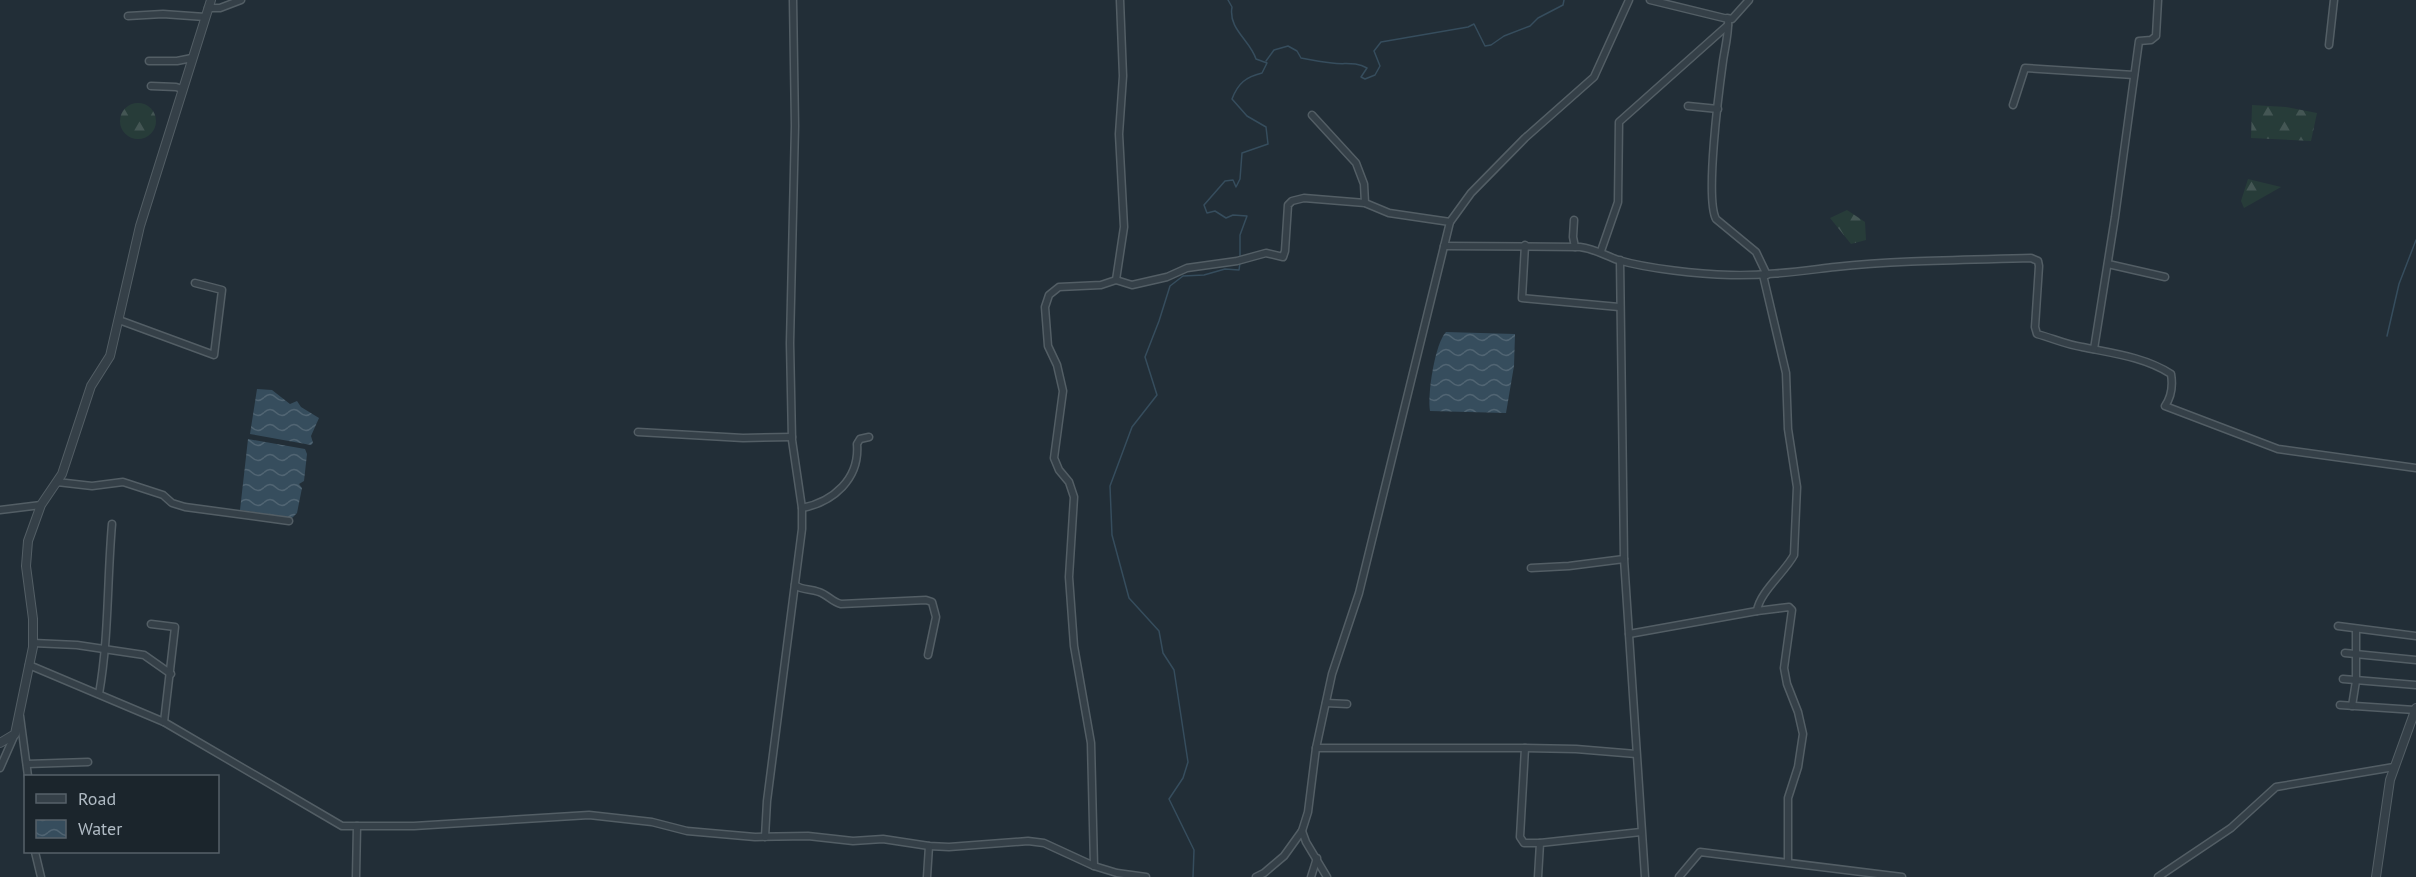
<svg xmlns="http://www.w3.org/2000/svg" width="2416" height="877" font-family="'PT Sans',sans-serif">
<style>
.forest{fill:url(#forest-firs)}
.water{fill:url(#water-waves)}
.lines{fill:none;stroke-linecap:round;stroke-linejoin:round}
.stream{stroke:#364d5d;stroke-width:1.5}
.minor-casing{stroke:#535e65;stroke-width:9}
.tertiary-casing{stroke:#535e65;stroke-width:10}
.minor{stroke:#354048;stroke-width:6}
.tertiary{stroke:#354048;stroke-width:8}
</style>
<defs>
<pattern id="forest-firs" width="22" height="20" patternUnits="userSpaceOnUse" patternTransform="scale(1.5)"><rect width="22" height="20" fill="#273c39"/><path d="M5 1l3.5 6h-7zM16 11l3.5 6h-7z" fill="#445654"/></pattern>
<pattern id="water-waves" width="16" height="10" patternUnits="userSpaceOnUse" patternTransform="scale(1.5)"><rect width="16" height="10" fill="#364d5d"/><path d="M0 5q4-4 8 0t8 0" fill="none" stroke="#516573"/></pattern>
</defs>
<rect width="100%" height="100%" fill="#222e37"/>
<!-- forest -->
<g class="forest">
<circle cx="138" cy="121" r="18"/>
<path d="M2252 105 2286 107 2317 113 2311 141 2251 138Z"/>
<path d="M2248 179 2281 187 2244 208 2241 201Z"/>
<path d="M1847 210 1865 222 1866 240 1851 244 1830 218Z"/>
</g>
<!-- water -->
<g class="water">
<path d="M1446 332 1515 334 1514 366 1506 413 1430 411C1427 395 1435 343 1446 332Z"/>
<path d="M257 389 272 390 290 404 297 401 301 407 319 418 311 436 313 443 311 445 250 434Z"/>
<path d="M248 439 305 449 307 454 304 481 299 484 302 488 297 513 292 518 240 510Z"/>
</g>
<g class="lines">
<!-- stream -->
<g class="stream">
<path d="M1228 0 1232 7C1228 29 1250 40 1256 59L1267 63 1262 73C1246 77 1238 83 1232 99L1247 116 1266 127 1268 144 1242 153 1240 179 1236 187 1233 180 1225 181 1204 205 1207 213 1215 211 1226 218 1233 215 1247 216 1240 235V258"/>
<path d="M1266 61 1274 50 1288 46 1297 51 1301 58C1311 60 1321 62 1332 63 1344 65 1355 61 1367 68L1361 77 1365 79 1375 75 1380 66 1374 51 1381 42 1468 27 1474 24 1485 46 1491 45 1504 36 1530 26 1538 18 1563 5 1564 0"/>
<path d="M2387 336 2399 284 2416 240"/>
<path d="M1193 877 1194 850 1169 799 1183 778 1188 762 1174 670 1163 653 1159 631 1129 598 1112 535 1110 486 1132 427 1157 395 1145 357 1159 321 1170 286 1183 276 1204 275 1225 269 1239 270 1240 263"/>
</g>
<defs>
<g id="minor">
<path d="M1650 0 1728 19C1729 33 1725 47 1723 61 1719 90 1705 198 1716 219L1756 252 1767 275"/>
<path d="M208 8H220L241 0"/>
<path d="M128 16 163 14 205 17"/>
<path d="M1727 18 1732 19 1749 0"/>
<path d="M2329 45 2334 0"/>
<path d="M149 61H177L192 58"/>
<path d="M151 86 176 87 182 89"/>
<path d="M2013 105 2025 68 2134 75"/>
<path d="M1688 106 1718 109"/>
<path d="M1312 115 1356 163 1364 184 1365 203"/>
<path d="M1574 220 1573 237 1575 247"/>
<path d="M1525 245 1522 298 1619 307"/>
<path d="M1444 246 1580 247C1595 249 1604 255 1618 260 1649 269 1698 274 1731 275 1766 276 1800 271 1835 267 1900 260 1966 260 2031 258L2038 261 2039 266 2035 327 2037 334C2052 338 2067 345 2082 347 2111 353 2145 357 2171 374 2173 386 2172 396 2165 406L2278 449 2416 468"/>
<path d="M1601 251 1618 202 1619 122 1728 25"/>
<path d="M1620 260 1624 559 1645 877"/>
<path d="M2108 264 2165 277"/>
<path d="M1763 275 1786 373 1788 429 1797 487 1794 555C1785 572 1759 593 1757 611L1789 607 1792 610 1784 668 1787 684 1798 712 1803 734 1798 767 1788 798V861"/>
<path d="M1116 280 1124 227 1119 134 1123 76 1120 0"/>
<path d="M119 320 214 355 222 290 195 283"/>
<path d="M2094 349 2115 217 2139 41 2151 40 2156 36 2158 0"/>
<path d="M638 432 743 438 792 437"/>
<path d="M57 482 92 486 123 482 163 495 172 503 185 507 289 521"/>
<path d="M802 508C833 502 860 479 857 444L860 439 869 437"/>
<path d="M0 510 41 505"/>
<path d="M1531 568 1569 566 1624 559"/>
<path d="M795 585C803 591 810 588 819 592 828 595 832 602 841 604L926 600 932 602 936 617 928 655"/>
<path d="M151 624 175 627 164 722"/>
<path d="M2338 626 2416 636"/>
<path d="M1629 634 1757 611"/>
<path d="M33 643 77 645 144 655 171 674"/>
<path d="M2345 653 2416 660"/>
<path d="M29 665 164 722 342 826H414L589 815 652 822 687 831 755 837 808 836 853 841 883 839 929 846 949 847 1028 841 1044 843 1094 866 1117 873 1146 877"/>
<path d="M2343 679 2416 685"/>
<path d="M99 694C109 637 107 581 112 524"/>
<path d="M1326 703 1347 704"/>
<path d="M2340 705 2415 710"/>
<path d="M2352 706 2356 681V629"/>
<path d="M20 716 28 776"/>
<path d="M1316 748H1525L1520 837 1524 843H1540"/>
<path d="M1525 748 1576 749 1636 754"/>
<path d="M27 764 88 762"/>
<path d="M0 768 15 734"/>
<path d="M1302 831 1306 842 1327 877"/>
<path d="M765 837 767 801 802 529V508L792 440 790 343 795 126 793 0"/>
<path d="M35 852 41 877"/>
<path d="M1094 866 1091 743 1074 646 1069 577 1074 497 1069 482 1059 470 1054 458 1063 391 1057 365 1048 346 1045 307 1049 295 1059 287 1101 285 1116 280 1132 285 1167 277 1187 268 1237 261 1266 253 1283 257 1285 251 1288 205 1292 201 1304 198 1365 203 1389 213 1450 222"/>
<path d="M356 877 357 826"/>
<path d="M927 877 929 846"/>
<path d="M1256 877 1264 873 1284 856 1302 831 1308 812 1316 748 1332 674 1359 593 1450 222 1471 193 1525 138 1594 77 1629 0"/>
<path d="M1311 877 1317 858"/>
<path d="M1538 877 1540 843 1641 832"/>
<path d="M1679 877 1700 852 1902 877"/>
<path d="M2158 877 2231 828 2276 787 2394 767"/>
</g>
<g id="tertiary">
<path d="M0 743 15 734 33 647V619L26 566 28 541 41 505 62 474 91 386 110 356 140 226 211 0"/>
<path d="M2376 877 2390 780 2416 708"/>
</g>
</defs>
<!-- minor casing -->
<use href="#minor" class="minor-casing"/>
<!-- tertiary casing -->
<use href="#tertiary" class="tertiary-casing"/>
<!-- minor -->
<use href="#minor" class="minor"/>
<!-- tertiary -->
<use href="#tertiary" class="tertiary"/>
</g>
<!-- legend -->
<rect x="24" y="775" width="195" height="78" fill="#1b252c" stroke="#576169" stroke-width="1.5"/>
<rect x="36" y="794" width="30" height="9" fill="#354048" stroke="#576169" stroke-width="1.5"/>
<text x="78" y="805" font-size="18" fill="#b0bbc4">Road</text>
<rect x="36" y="820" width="30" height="18" fill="url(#water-waves)" stroke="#576169" stroke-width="1.5"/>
<text x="78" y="835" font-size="18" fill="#b0bbc4">Water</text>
</svg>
